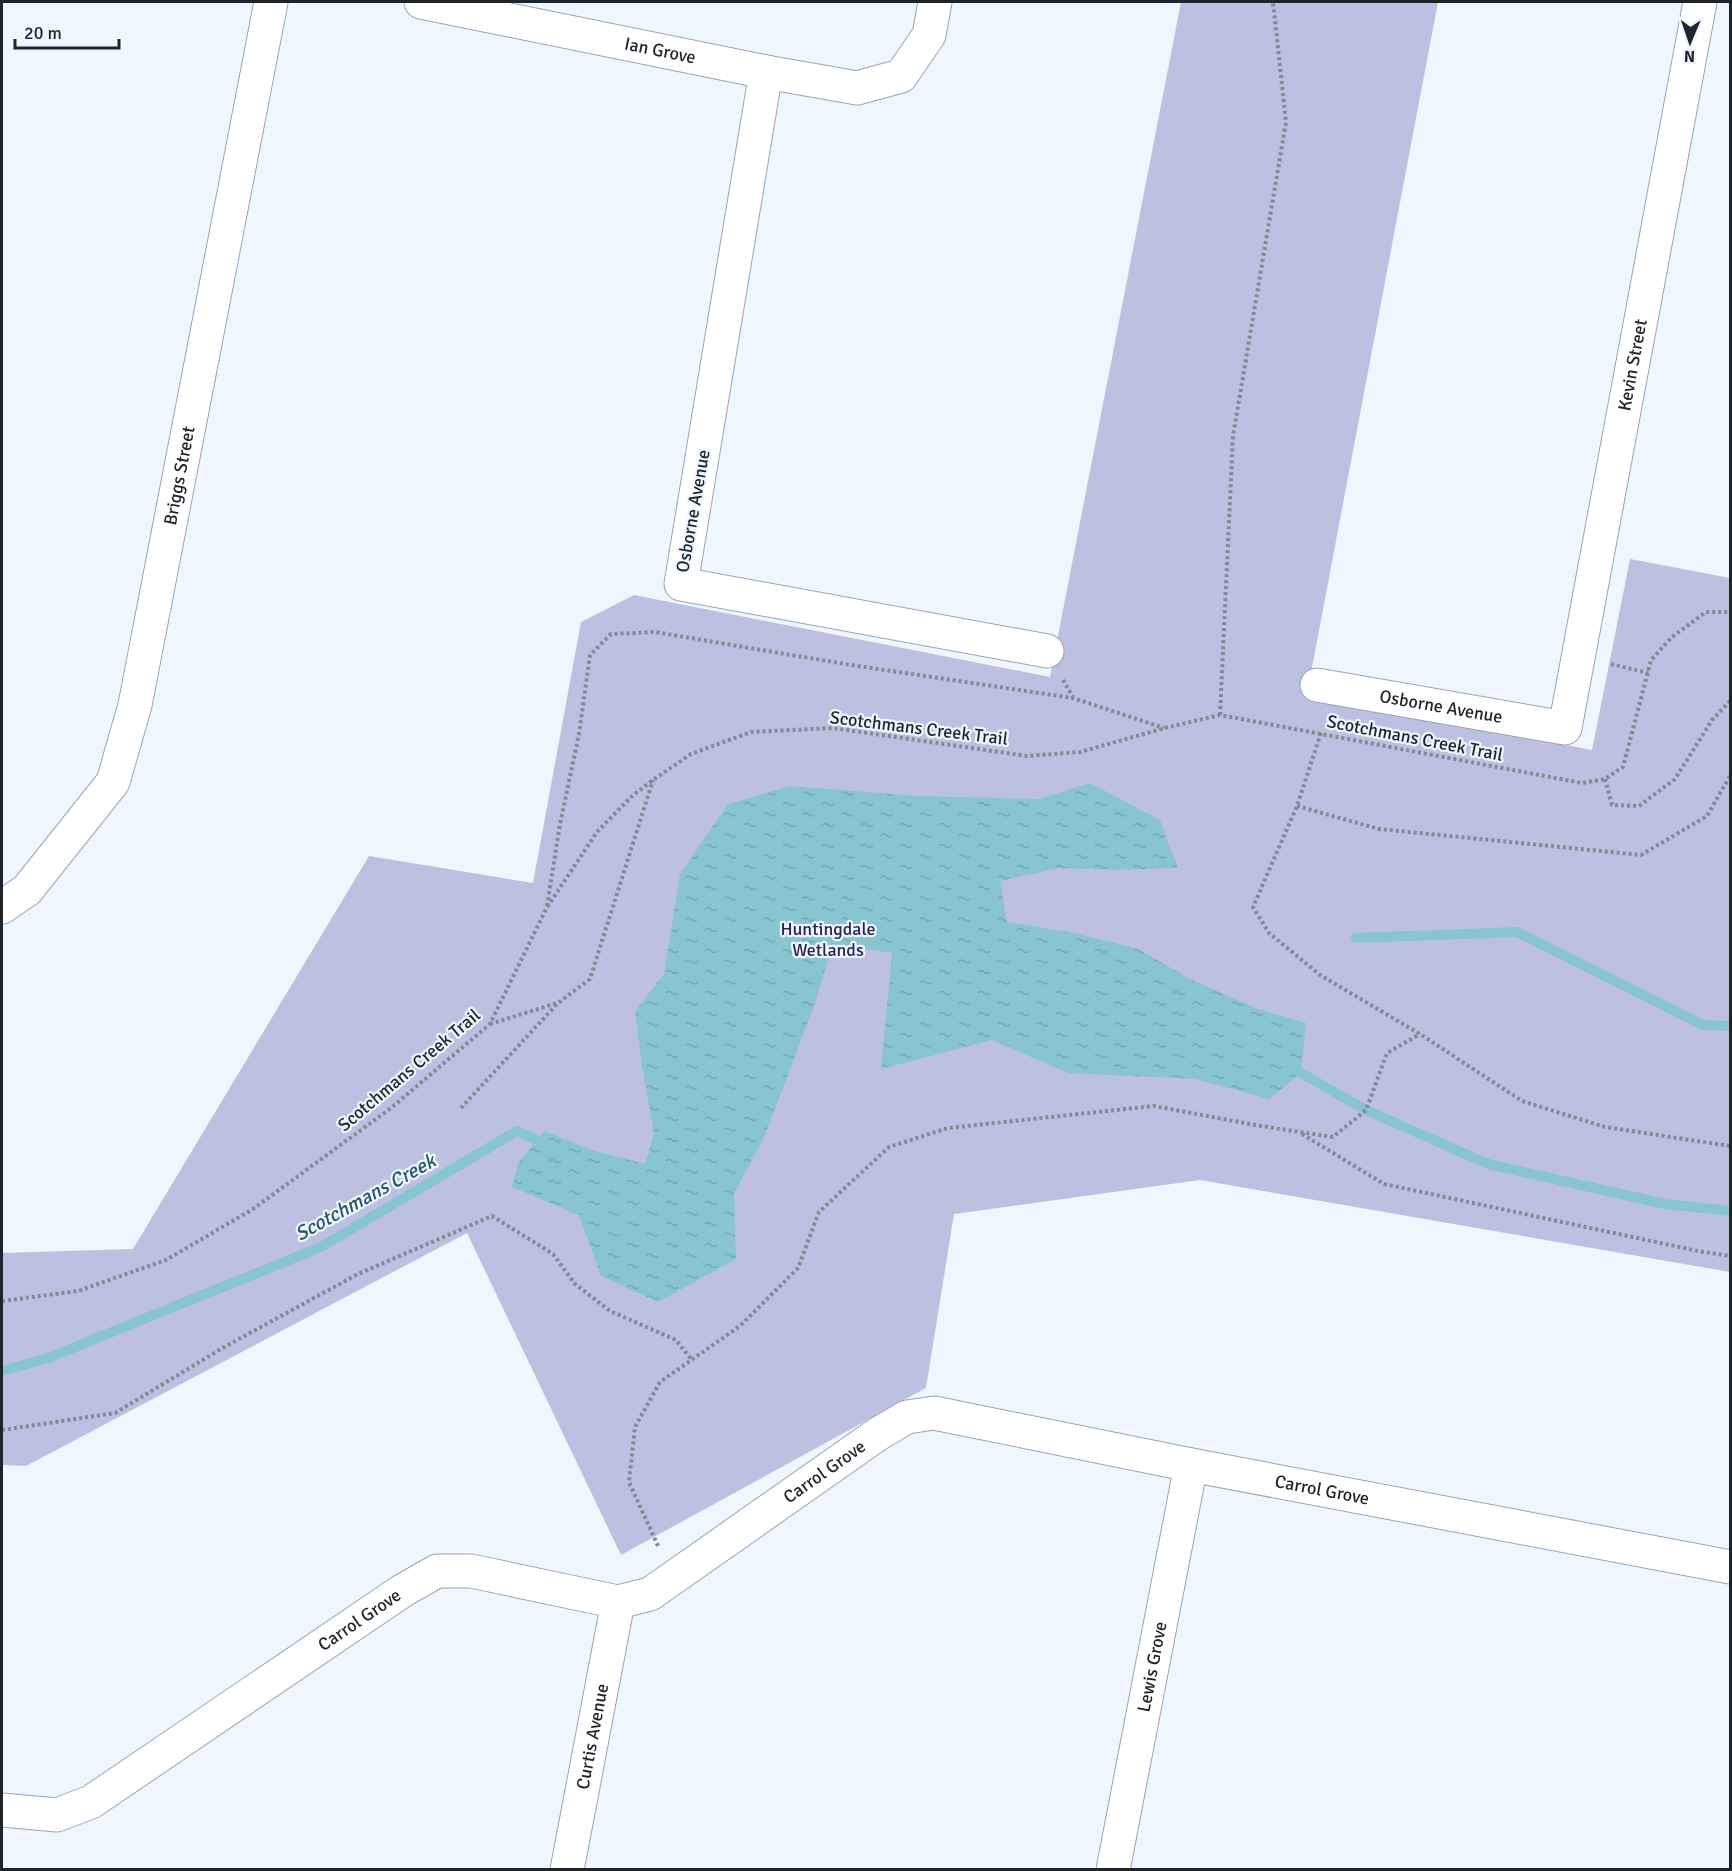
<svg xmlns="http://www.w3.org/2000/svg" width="1732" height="1871" font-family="Signika,sans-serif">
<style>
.park{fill:#bec0e1}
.water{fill:url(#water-ripples)}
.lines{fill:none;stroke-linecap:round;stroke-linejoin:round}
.stream{stroke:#88c5d0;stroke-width:10}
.minor-casing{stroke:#95a6b7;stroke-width:35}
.path{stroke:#848a92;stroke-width:4;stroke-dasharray:3 3;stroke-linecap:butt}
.minor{stroke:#fff;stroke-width:33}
.labels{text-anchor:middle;stroke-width:4.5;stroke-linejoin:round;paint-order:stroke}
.street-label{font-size:18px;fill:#1e242b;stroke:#eff6fe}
.park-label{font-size:18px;fill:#28235a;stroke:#eff6fe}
.water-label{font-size:20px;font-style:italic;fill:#245861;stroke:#eff6fe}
</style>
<defs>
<pattern id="water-ripples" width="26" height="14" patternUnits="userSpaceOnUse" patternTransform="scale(1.5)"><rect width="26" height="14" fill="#88c5d0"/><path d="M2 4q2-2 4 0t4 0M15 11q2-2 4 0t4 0" fill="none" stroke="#75a9b3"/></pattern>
</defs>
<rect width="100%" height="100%" fill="#eff6fe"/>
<!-- park -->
<path class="park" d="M1181 2H1438L1307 694 1592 750 1630 559 1730 578V1272L1200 1180 954 1214 926 1388 621 1555 467 1233 26 1466 2 1465V1253L133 1249 369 856 533 883 581 622 634 595 1050 677Z"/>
<!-- water -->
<path class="water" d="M1090 783 1160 820 1178 868 1116 870 1060 868 1000 881 1007 922 1069 932 1136 948 1194 981 1255 1008 1306 1023 1301 1073 1269 1099 1195 1079 1068 1073 992 1040 881 1069 892 953 833 944 815 1003 766 1133 734 1194 736 1259 658 1302 601 1276 579 1215 512 1187 518 1164 544 1131 592 1150 645 1164 654 1133 642 1066 635 1011 664 974 680 874 728 804 791 786 917 796 1040 799Z"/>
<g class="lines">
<!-- stream -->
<g class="stream">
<path d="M1356 938 1517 932 1703 1025 1730 1026"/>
<path d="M1301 1073 1366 1110 1488 1164 1665 1204 1730 1211"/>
<path d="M2 1371 48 1358 321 1247 517 1131 549 1146"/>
</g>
<defs>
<g id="minor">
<path id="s1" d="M421 2 766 72 857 88 901 76 929 35 935 2"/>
<path d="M766 72 681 584 1047 651"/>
<path id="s2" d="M1317 685 1565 728 1700 2"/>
<path id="s3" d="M2 907 27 890 113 782 135 705 271 2"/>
<path id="s4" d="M2 1810 57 1815 91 1802 402 1591 437 1571H471L618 1602 650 1594 878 1434 907 1417 934 1413 1191 1465 1730 1567"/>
<path id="s5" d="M567 1870 618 1602"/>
<path id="s6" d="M1113 1870 1191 1465"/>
</g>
</defs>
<!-- minor casing -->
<use href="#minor" class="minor-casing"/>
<!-- path -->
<g class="path">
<path d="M1611 664 1648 673"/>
<path d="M1063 680 1073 697"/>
<path d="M1220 715 1233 436 1286 122 1273 2"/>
<path d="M1321 733 1297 806 1253 907 1269 933 1320 975 1420 1034 1522 1101 1605 1127 1730 1146"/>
<path d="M1605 779 1612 805 1639 806 1675 779 1712 720 1730 701"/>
<path d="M1297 806 1379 829 1641 855 1707 816 1730 776"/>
<path d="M547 906 560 824 579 734 590 655 611 634 655 632 851 665 1073 698 1164 728"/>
<path d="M490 1024 557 1003"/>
<path d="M461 1108 558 1003 590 979 653 780"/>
<path d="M1302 1134 1384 1184 1698 1251 1730 1256"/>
<path d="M2 1301 78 1291 166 1260 253 1209 391 1108 490 1024 546 909 597 832 631 797 653 780 691 754 751 732 833 728 1027 756 1080 752 1165 728 1220 715 1582 783 1605 779 1623 767 1651 660 1672 637 1706 612H1730"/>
<path d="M2 1430 115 1413 226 1346 358 1274 492 1216 553 1254 575 1284 610 1311 676 1340 692 1360"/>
<path d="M658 1546 629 1482 635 1427 660 1382 740 1326 798 1268 819 1212 889 1147 948 1128 1154 1106 1261 1126 1333 1137 1366 1110 1387 1053 1420 1034"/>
</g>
<!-- minor -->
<use href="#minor" class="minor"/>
</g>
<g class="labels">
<!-- street labels -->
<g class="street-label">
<text dy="6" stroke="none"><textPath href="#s1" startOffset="244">Ian Grove</textPath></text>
<text dy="6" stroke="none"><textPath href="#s2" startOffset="621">Kevin Street</textPath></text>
<text dy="6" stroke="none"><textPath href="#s3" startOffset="482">Briggs Street</textPath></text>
<text transform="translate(693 511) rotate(-80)" y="6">Osborne Avenue</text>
<text dy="6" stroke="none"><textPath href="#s2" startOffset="126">Osborne Avenue</textPath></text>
<text transform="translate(919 728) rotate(7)" y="6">Scotchmans Creek Trail</text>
<text transform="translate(1415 738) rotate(11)" y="6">Scotchmans Creek Trail</text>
<text transform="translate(409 1070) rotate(-40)" y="6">Scotchmans Creek Trail</text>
<text dy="6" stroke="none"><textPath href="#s4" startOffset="938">Carrol Grove</textPath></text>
<text dy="6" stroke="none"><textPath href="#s4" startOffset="1460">Carrol Grove</textPath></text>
<text dy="6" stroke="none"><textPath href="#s4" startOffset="416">Carrol Grove</textPath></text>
<text dy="6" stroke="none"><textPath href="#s6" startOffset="207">Lewis Grove</textPath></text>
<text dy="6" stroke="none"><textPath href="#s5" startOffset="136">Curtis Avenue</textPath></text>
</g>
<!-- park labels -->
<g class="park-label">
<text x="828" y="935">Huntingdale<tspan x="828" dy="21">Wetlands</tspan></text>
</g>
<!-- water labels -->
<g class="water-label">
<text transform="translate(365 1197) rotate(-29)" y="7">Scotchmans Creek</text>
</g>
</g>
<!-- border -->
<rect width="1732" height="1871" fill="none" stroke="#1e242b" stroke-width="6"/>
<!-- north arrow -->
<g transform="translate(1690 42) rotate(182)" stroke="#eff6fe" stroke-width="4.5" paint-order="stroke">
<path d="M0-4.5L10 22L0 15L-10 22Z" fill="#1e242b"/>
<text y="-9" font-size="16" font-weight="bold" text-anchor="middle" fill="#1e242b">N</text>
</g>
<!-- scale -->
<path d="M15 39v9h104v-9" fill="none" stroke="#1e242b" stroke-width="3"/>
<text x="24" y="39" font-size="18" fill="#1e242b" stroke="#eff6fe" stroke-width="4.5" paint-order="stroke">20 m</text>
</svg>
